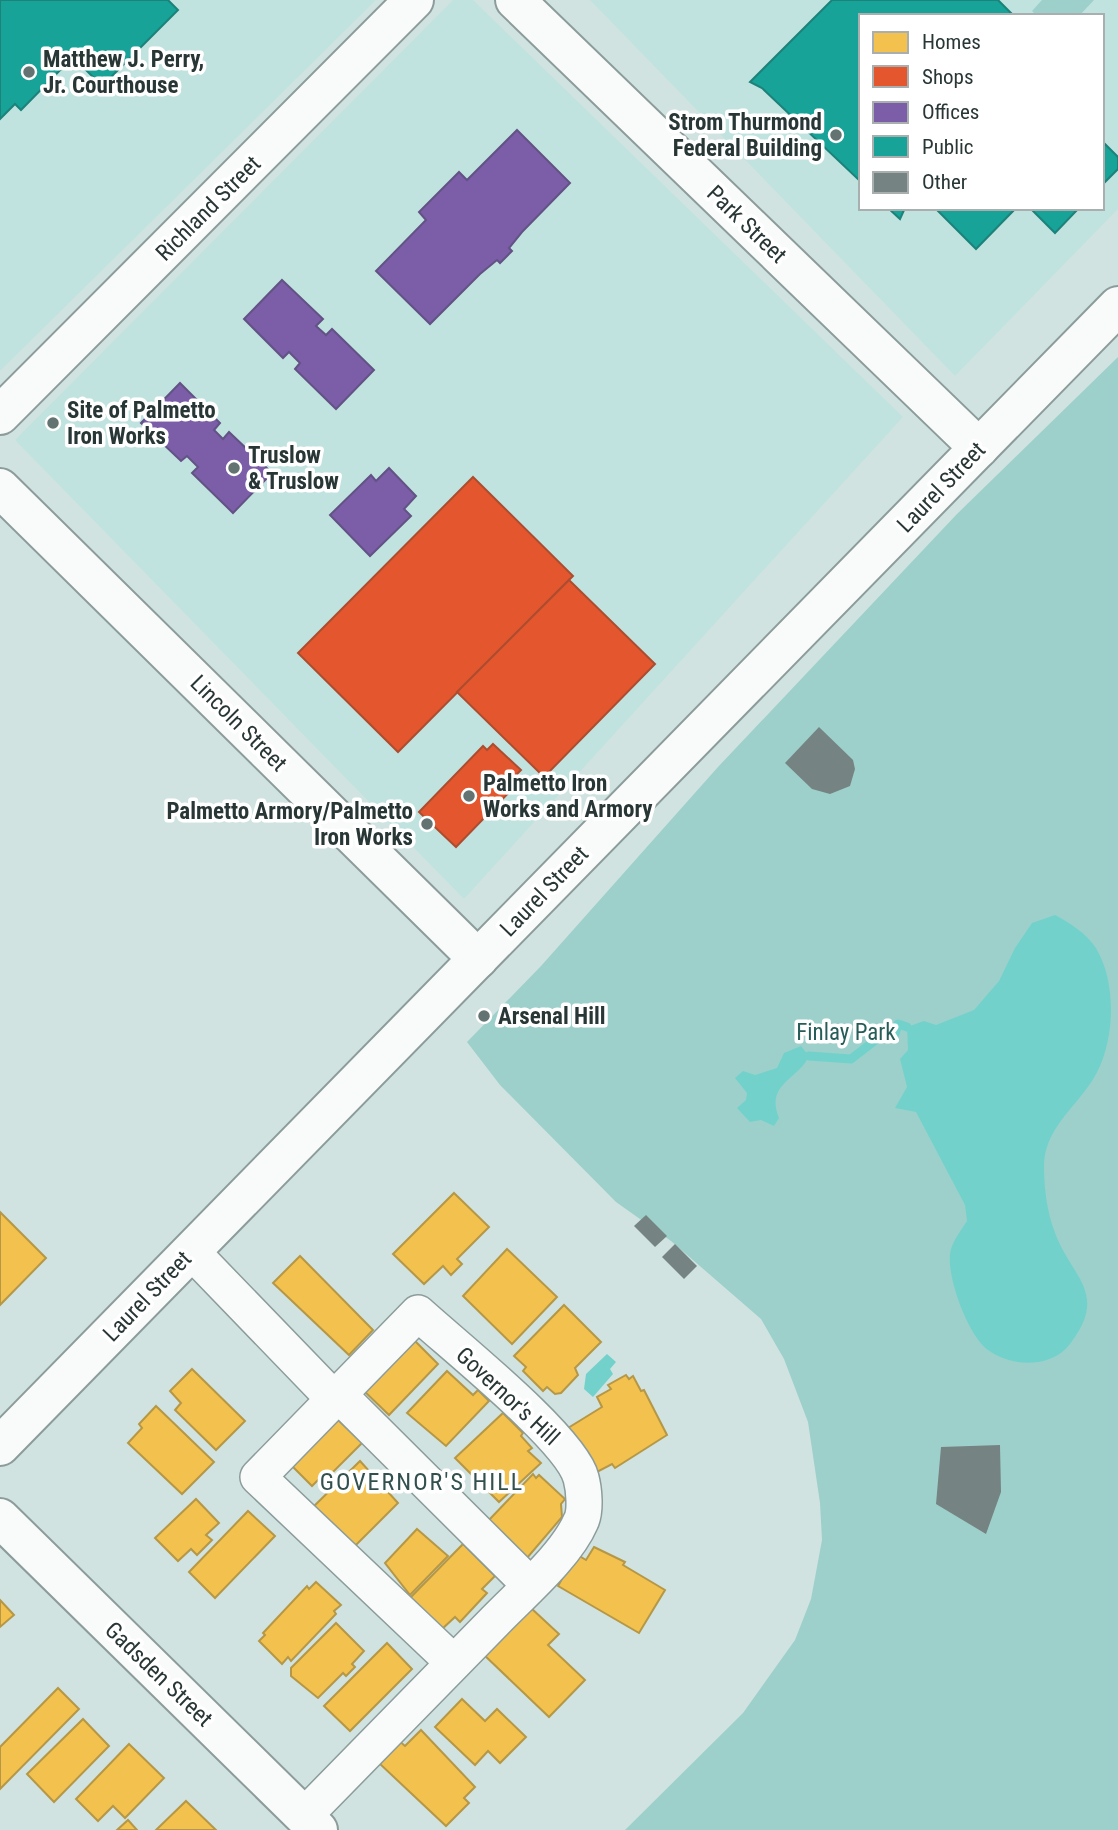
<svg xmlns="http://www.w3.org/2000/svg" width="1118" height="1830" font-family="'Roboto Condensed',sans-serif">
<style>
.built{fill:#c1e3df;fill-rule:evenodd}
.green{fill:#9dd0cb}
.water{fill:#72d2cb}
.homes{fill:#f2c14e;stroke:#b59746;stroke-width:2}
.shops{fill:#e4572e;stroke:#ac4d30;stroke-width:2}
.offices{fill:#7b5ea7;stroke:#625285;stroke-width:2}
.public{fill:#17a398;stroke:#1c827a;stroke-width:2}
.lines{fill:none;stroke-linecap:round;stroke-linejoin:round}
.stream{stroke:#72d2cb;stroke-width:9}
.building{fill:#758382}
.street-casing{stroke:#8c9c9a;stroke-width:38}
.secondary-casing{stroke:#8c9c9a;stroke-width:42}
.street{stroke:#f8fbfa;stroke-width:35}
.secondary{stroke:#f8fbfa;stroke-width:38}
.poi-dot{fill:#637371;stroke:#fff;stroke-width:2.5}
.labels{text-anchor:middle;stroke-width:7;stroke-linejoin:round;paint-order:stroke}
.poi-label{font-size:23px;font-weight:bold;fill:#283635;stroke:#fff;text-anchor:start}
.street-label{font-size:23px;fill:#283635;stroke:#fff}
.park-label{font-size:23px;fill:#275d58;stroke:#fff}
.neighbourhood-label{font-size:24px;letter-spacing:2px;fill:#32514e;stroke:#fff}
</style>
<rect width="100%" height="100%" fill="#d0e3e1"/>
<!-- built -->
<g class="built">
<path d="M0 0H376L0 371Z"/>
<path d="M453 0H473L903 417 464 899 15 440Z"/>
<path d="M590 0H1118V209L955 376ZM861 16H1102V208H861Z"/>
</g>
<!-- green -->
<g class="green">
<path d="M1042 0H1094L1079 16H1037L1032 11Z"/>
<path d="M1118 357V1830H625L743 1713 795 1640 811 1599 822 1540 820 1503 808 1422 784 1359 761 1319 671 1241 616 1202 500 1085 467 1042 541 966 718 767 957 514Z"/>
</g>
<!-- water -->
<g class="water">
<path d="M1055 915C1070 923 1086 933 1096 948 1118 985 1115 1046 1092 1081 1073 1110 1044 1130 1044 1167 1044 1187 1047 1211 1054 1230 1070 1277 1110 1292 1070 1344 1051 1369 1011 1367 988 1350 968 1336 944 1272 951 1249 954 1239 962 1229 967 1221L965 1205 916 1112 895 1108 907 1087 900 1059 908 1050 907 1027 924 1021 936 1025 974 1010 999 981 1015 948 1032 923Z"/>
<path d="M801 1046 809 1056C798 1080 765 1084 779 1118L774 1126 761 1120 750 1122 737 1108 746 1100 747 1093 735 1078 743 1071 755 1075 777 1068 784 1053Z"/>
<path d="M607 1354 616 1362 610 1369 613 1374 593 1397 584 1389 586 1374Z"/>
</g>
<!-- homes -->
<g class="homes">
<path d="M454 1193 489 1227 457 1259 462 1264 451 1275 443 1266 424 1284 393 1254Z"/>
<path d="M0 1212 46 1258 0 1305Z"/>
<path d="M507 1249 557 1297 512 1344 463 1296Z"/>
<path d="M300 1256 373 1330 349 1355 273 1283Z"/>
<path d="M564 1305 601 1342 575 1368 578 1375 561 1393 555 1394 547 1387 543 1391 523 1371 526 1367 514 1356Z"/>
<path d="M413 1339 438 1364 389 1415 363 1390Z"/>
<path d="M192 1369 245 1421 216 1450 175 1410 181 1403 170 1391Z"/>
<path d="M447 1371 473 1395 478 1390 489 1401 446 1446 407 1413Z"/>
<path d="M626 1375 629 1379 633 1376 641 1391 644 1390 667 1435 615 1468 612 1464 597 1472 568 1428 602 1407 597 1397 611 1389 608 1385Z"/>
<path d="M156 1406 214 1462 182 1494 128 1443 142 1428 139 1424Z"/>
<path d="M503 1413 523 1433 521 1436 532 1448 528 1451 541 1463 499 1502 455 1458Z"/>
<path d="M333 1415 362 1443 326 1479 322 1476 312 1486 288 1462Z"/>
<path d="M360 1461 398 1503 352 1549 309 1511Z"/>
<path d="M533 1474 536 1478 539 1475 565 1499 561 1504 562 1517 527 1558 488 1521Z"/>
<path d="M196 1499 219 1523 206 1535 212 1540 197 1555 191 1549 178 1561 155 1538Z"/>
<path d="M248 1511 275 1536 215 1598 189 1572Z"/>
<path d="M417 1529 448 1556 410 1595 385 1563Z"/>
<path d="M463 1544 495 1576 482 1589 487 1593 460 1622 455 1617 441 1630 409 1599Z"/>
<path d="M594 1547 625 1562 623 1565 665 1590 639 1633 558 1586 576 1554 586 1560Z"/>
<path d="M316 1582 341 1605 334 1611 336 1614 291 1661 288 1657 282 1664 259 1641 265 1635 263 1633 307 1586 309 1589Z"/>
<path d="M0 1600 14 1615 0 1627Z"/>
<path d="M531 1608 559 1634 548 1645 585 1680 549 1717 482 1653Z"/>
<path d="M336 1623 364 1651 352 1664 355 1667 346 1676 343 1673 318 1698 291 1676V1668Z"/>
<path d="M387 1643 412 1669 350 1731 324 1706Z"/>
<path d="M58 1688 79 1709 0 1789V1747Z"/>
<path d="M462 1699 485 1721 497 1709 526 1737 500 1763 488 1751 475 1765 435 1727Z"/>
<path d="M83 1719 109 1746 54 1802 27 1774Z"/>
<path d="M421 1730 475 1787 464 1798 469 1803 446 1826 380 1764 398 1740 405 1746Z"/>
<path d="M129 1744 164 1778 125 1818 113 1806 98 1821 76 1799Z"/>
<path d="M186 1801 216 1830H156Z"/>
<path d="M128 1820 137 1830H117Z"/>
</g>
<!-- shops -->
<g class="shops">
<path d="M473 477 573 576 398 752 298 653Z"/>
<path d="M569 580 655 664 544 777 457 692Z"/>
<path d="M493 744 521 770 515 776 520 781 456 847 419 812 483 746 487 750Z"/>
</g>
<!-- offices -->
<g class="offices">
<path d="M517 130 570 183 522 232 509 248 512 251 500 263 497 260 480 274 430 324 376 271 426 220 419 212 459 172 467 180Z"/>
<path d="M282 280 323 319 316 326 326 335 332 329 374 370 336 409 295 369 300 363 289 352 283 358 244 319Z"/>
<path d="M180 383 220 423 214 430 223 439 229 432 272 473 233 513 192 473 198 467 187 456 181 461 141 423Z"/>
<path d="M389 468 416 496 404 509 411 516 370 556 330 515 371 475 376 481Z"/>
</g>
<!-- public -->
<g class="public">
<path d="M0 0H168L178 10 102 86 73 57 21 110 15 104 0 119Z"/>
<path d="M832 0H998L1014 16H861V182L762 88 750 82Z"/>
<path d="M1102 141 1118 157V169L1102 185Z"/>
<path d="M888 208H905L900 219Z"/>
<path d="M935 208H1016L976 249Z"/>
<path d="M1030 208H1079L1055 233Z"/>
</g>
<g class="lines">
<!-- stream -->
<path class="stream" d="M809 1056 851 1059 882 1035 895 1034 898 1024 907 1027"/>
</g>
<!-- building -->
<g class="building">
<path d="M819 727 853 760 855 769 850 786 830 794 812 789 785 763Z"/>
<path d="M646 1215 667 1236 655 1247 634 1226Z"/>
<path d="M675 1244 697 1266 684 1279 662 1257Z"/>
<path d="M1000 1445 1001 1492 986 1534 936 1504 941 1447Z"/>
</g>
<g class="lines">
<defs>
<g id="street">
<path d="M191 1251 333 1398"/>
<path d="M338 1394 530 1585"/>
<path d="M305 1815C368 1750 432 1686 495 1621 522 1593 566 1556 581 1521 586 1511 584 1489 581 1478 571 1439 453 1345 418 1313L258 1477 454 1663"/>
</g>
<g id="secondary">
<path d="M515 0 979 448"/>
<path d="M0 415 414 0"/>
<path d="M0 488 478 959"/>
<path d="M0 1446 1118 306"/>
<path d="M0 1518 318 1830"/>
</g>
</defs>
<!-- street casing -->
<use href="#street" class="street-casing"/>
<!-- secondary casing -->
<use href="#secondary" class="secondary-casing"/>
<!-- street -->
<use href="#street" class="street"/>
<!-- secondary -->
<use href="#secondary" class="secondary"/>
</g>
<!-- markers -->
<g class="poi-dot">
<circle cx="29" cy="72" r="7"/>
<circle cx="836" cy="135" r="7"/>
<circle cx="53" cy="423" r="7"/>
<circle cx="234" cy="468" r="7"/>
<circle cx="469" cy="796" r="7"/>
<circle cx="427" cy="824" r="7"/>
<circle cx="484" cy="1016" r="7"/>
</g>
<g class="labels">
<!-- poi labels -->
<g class="poi-label">
<text x="43" y="67">Matthew J. Perry,<tspan x="43" dy="26">Jr. Courthouse</tspan></text>
<text x="822" y="130" text-anchor="end">Strom Thurmond<tspan x="822" dy="26">Federal Building</tspan></text>
<text x="67" y="418">Site of Palmetto<tspan x="67" dy="26">Iron Works</tspan></text>
<text x="248" y="463">Truslow<tspan x="248" dy="26">&amp; Truslow</tspan></text>
<text x="483" y="791">Palmetto Iron<tspan x="483" dy="26">Works and Armory</tspan></text>
<text x="413" y="819" text-anchor="end">Palmetto Armory/Palmetto<tspan x="413" dy="26">Iron Works</tspan></text>
<text x="498" y="1024">Arsenal Hill</text>
</g>
<!-- street labels -->
<g class="street-label">
<text transform="translate(208 208) rotate(-45)" y="8">Richland Street</text>
<text transform="translate(747 224) rotate(44)" y="8">Park Street</text>
<text transform="translate(941 487) rotate(-46)" y="8">Laurel Street</text>
<text transform="translate(239 723) rotate(45)" y="8">Lincoln Street</text>
<text transform="translate(544 891) rotate(-46)" y="8">Laurel Street</text>
<text transform="translate(147 1296) rotate(-46)" y="8">Laurel Street</text>
<text transform="translate(508 1396) rotate(43)" y="8">Governor's Hill</text>
<text transform="translate(159 1674) rotate(44)" y="8">Gadsden Street</text>
</g>
<!-- park labels -->
<g class="park-label">
<text x="846" y="1040">Finlay Park</text>
</g>
<!-- neighbourhood labels -->
<g class="neighbourhood-label">
<text x="422" y="1490">GOVERNOR'S HILL</text>
</g>
</g>
<!-- legend -->
<rect x="859" y="14" width="245" height="196" fill="#ffffff" stroke="#a9afae" stroke-width="2"/>
<rect x="873" y="32" width="35" height="21" fill="#f2c14e" stroke="#a9afae" stroke-width="2"/>
<text x="922" y="49" font-size="21" fill="#283635">Homes</text>
<rect x="873" y="66" width="35" height="21" fill="#e4572e" stroke="#a9afae" stroke-width="2"/>
<text x="922" y="84" font-size="21" fill="#283635">Shops</text>
<rect x="873" y="102" width="35" height="21" fill="#7b5ea7" stroke="#a9afae" stroke-width="2"/>
<text x="922" y="119" font-size="21" fill="#283635">Offices</text>
<rect x="873" y="136" width="35" height="21" fill="#17a398" stroke="#a9afae" stroke-width="2"/>
<text x="922" y="154" font-size="21" fill="#283635">Public</text>
<rect x="873" y="172" width="35" height="21" fill="#758382" stroke="#a9afae" stroke-width="2"/>
<text x="922" y="189" font-size="21" fill="#283635">Other</text>
</svg>
